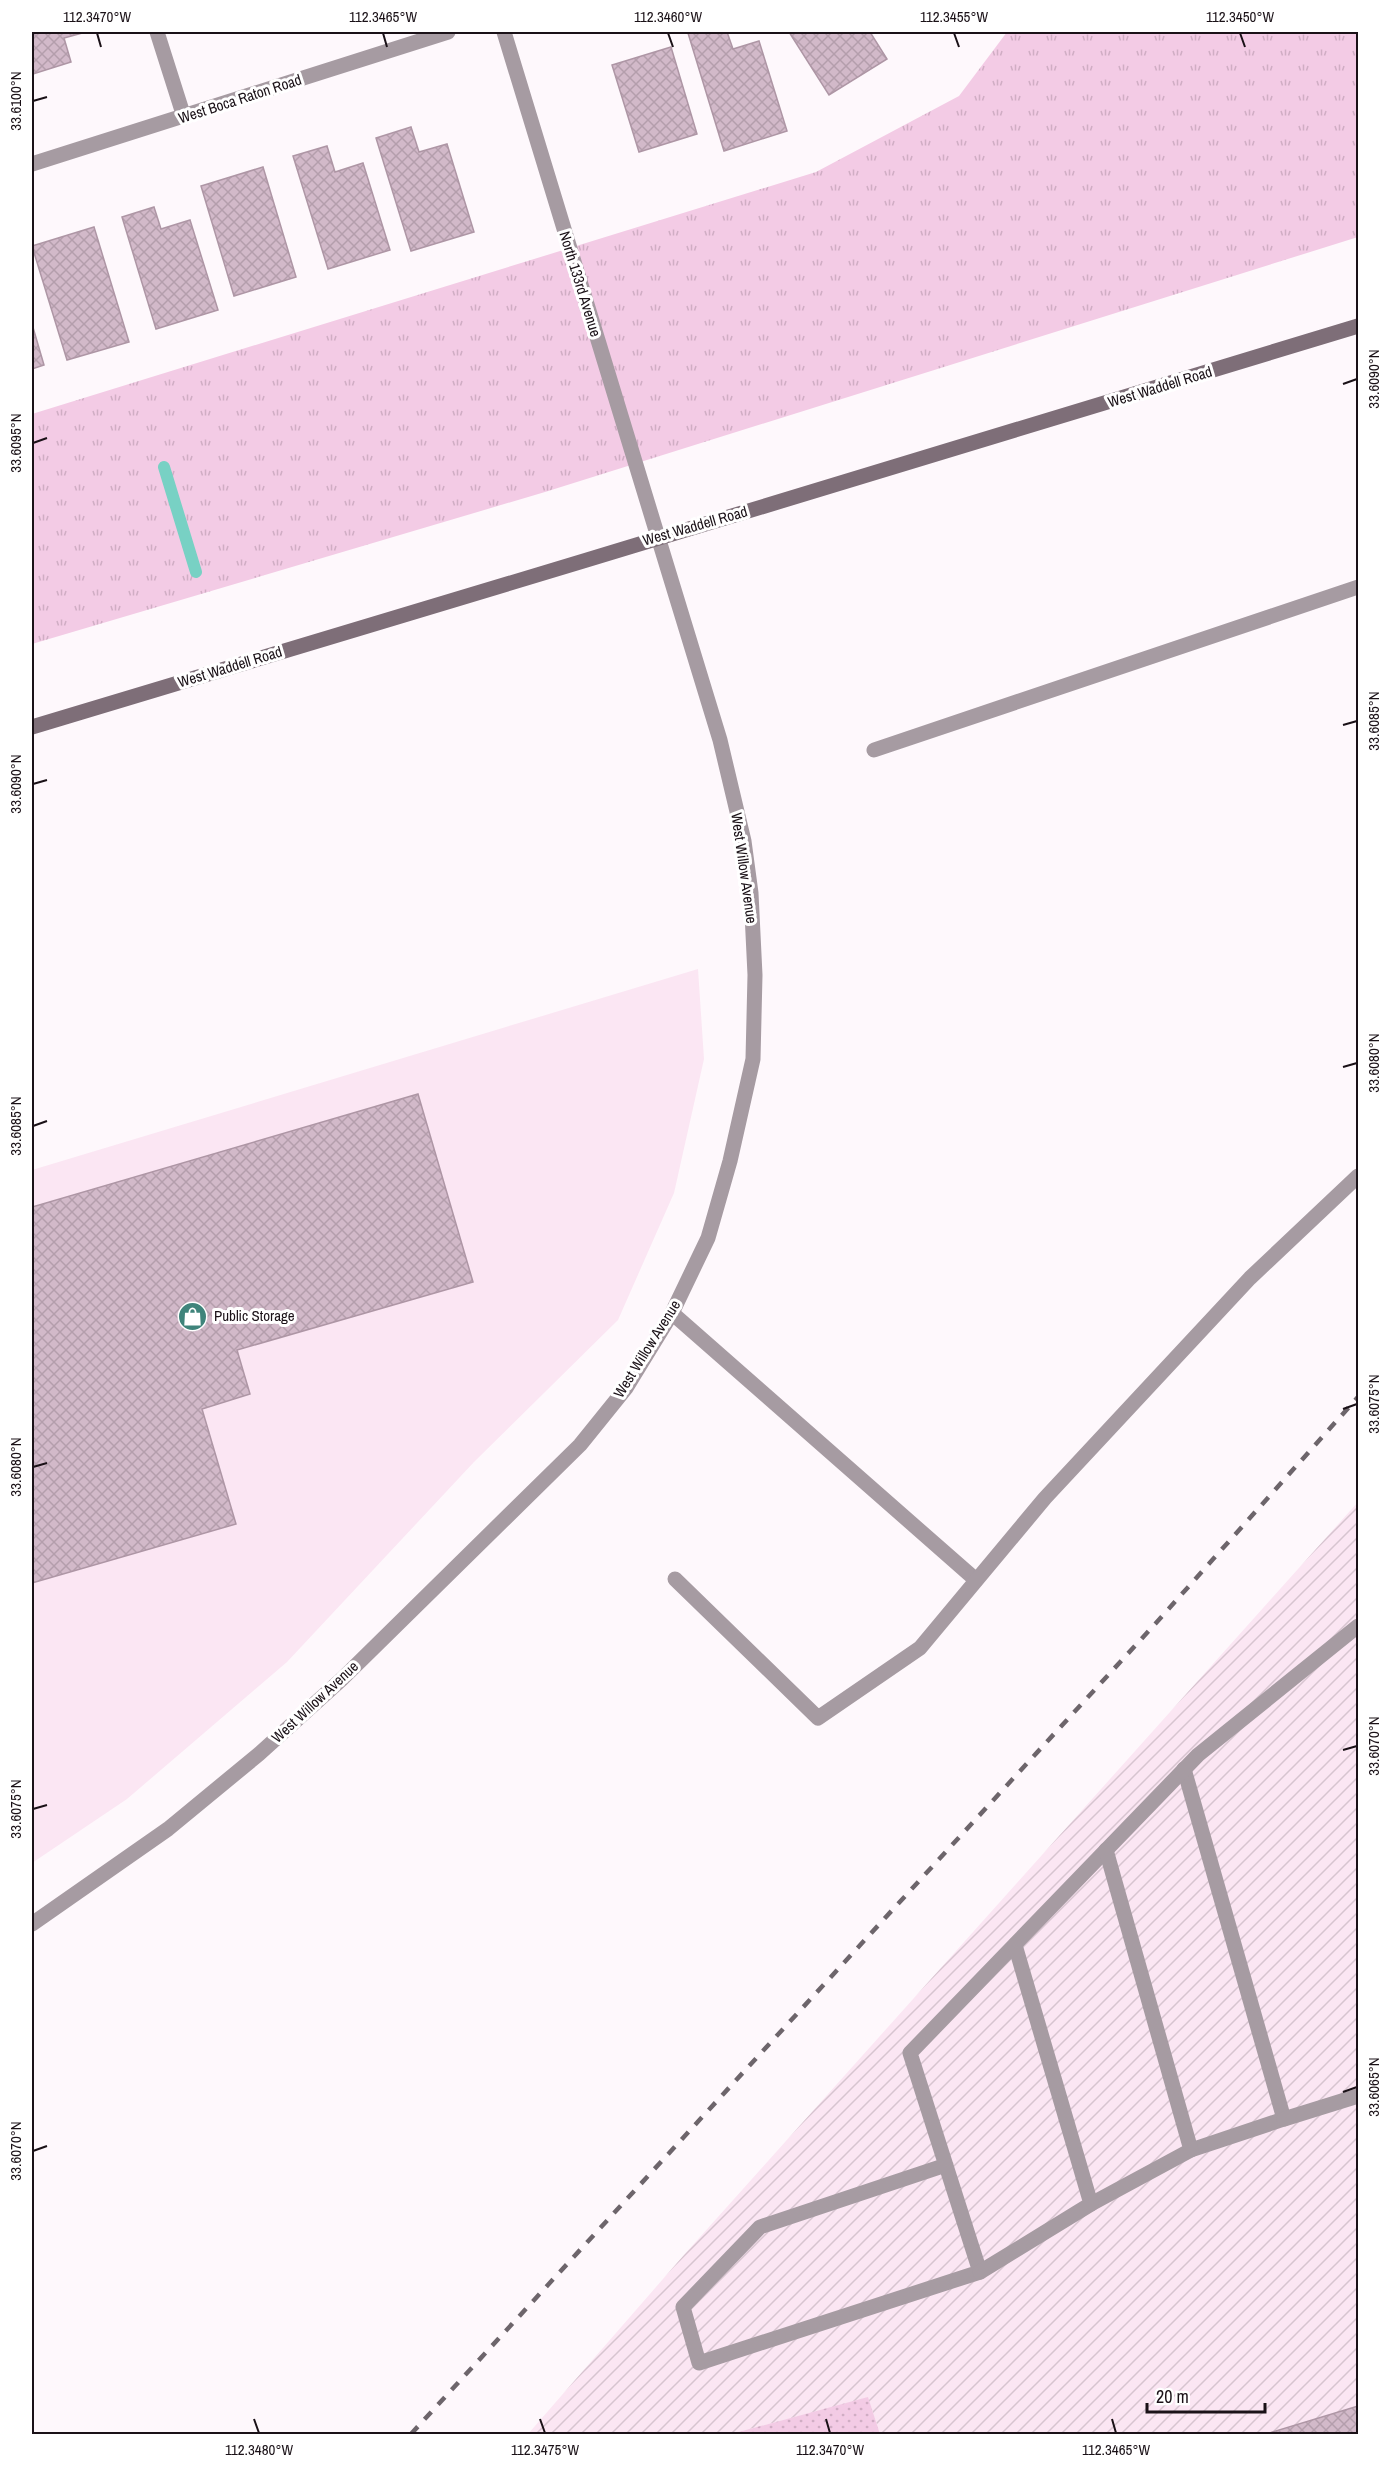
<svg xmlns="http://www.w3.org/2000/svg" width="1390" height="2466" font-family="'Archivo Narrow',sans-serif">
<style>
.built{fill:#fbe6f3}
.industrial{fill:url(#industrial-furrows)}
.grass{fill:url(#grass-dots)}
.park{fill:url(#park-tufts)}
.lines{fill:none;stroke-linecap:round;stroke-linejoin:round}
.stream{stroke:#78d1c4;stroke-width:12}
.building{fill:url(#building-cross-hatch);stroke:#ae96a5;stroke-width:1.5}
.service{stroke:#a69ba2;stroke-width:15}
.minor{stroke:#a69ba2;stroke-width:15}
.tertiary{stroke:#a69ba2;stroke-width:15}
.secondary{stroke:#7e6e78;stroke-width:15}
.rail{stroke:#6d656b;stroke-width:4.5;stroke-dasharray:10 10;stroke-linecap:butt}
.ticks{fill:none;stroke:#1a1117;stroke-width:2}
.labels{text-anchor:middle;stroke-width:6;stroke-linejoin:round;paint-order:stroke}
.street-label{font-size:15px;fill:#1a1117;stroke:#fff}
.poi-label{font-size:15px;fill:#1a1117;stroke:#fff;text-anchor:start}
.neatline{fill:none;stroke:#1a1117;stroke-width:2}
.ticks-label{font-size:15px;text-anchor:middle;fill:#1a1117}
</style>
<defs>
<pattern id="industrial-furrows" width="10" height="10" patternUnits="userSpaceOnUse" patternTransform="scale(1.5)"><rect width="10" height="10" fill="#fbe6f3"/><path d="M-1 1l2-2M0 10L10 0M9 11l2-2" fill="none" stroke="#d7c4d0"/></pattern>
<pattern id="grass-dots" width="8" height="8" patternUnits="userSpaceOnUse" patternTransform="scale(1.5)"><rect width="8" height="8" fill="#f3cbe5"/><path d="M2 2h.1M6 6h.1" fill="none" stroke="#d0adc4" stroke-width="1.8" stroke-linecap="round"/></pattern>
<pattern id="park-tufts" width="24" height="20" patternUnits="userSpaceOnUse" patternTransform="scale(1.5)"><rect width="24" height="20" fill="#f3cbe5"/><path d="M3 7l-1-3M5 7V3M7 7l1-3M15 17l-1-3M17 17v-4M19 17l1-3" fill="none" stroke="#d0adc4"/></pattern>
<pattern id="building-cross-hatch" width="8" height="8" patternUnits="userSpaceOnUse" patternTransform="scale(1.5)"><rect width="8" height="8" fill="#d2b9c9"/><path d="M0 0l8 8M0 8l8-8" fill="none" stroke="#b49eac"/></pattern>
</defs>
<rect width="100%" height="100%" fill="#fef8fc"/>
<!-- built -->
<path class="built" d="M698 969 704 1059 674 1193 618 1320 474 1462 287 1662 127 1799 32 1863V1170Z"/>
<!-- industrial -->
<path class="industrial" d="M1358 1502V2434H880L868 2398 731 2434H528L683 2256Z"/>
<!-- grass -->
<path class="grass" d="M868 2397 880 2434H731Z"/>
<!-- park -->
<path class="park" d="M1007 32H1358V237L545 492 32 644V414L816 172 959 96Z"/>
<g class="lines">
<!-- stream -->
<path class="stream" d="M164 467 196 572"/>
</g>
<!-- building -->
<g class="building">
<path d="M32 32H86L64 38 71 62 33 74Z"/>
<path d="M694 32H727L733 49 759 41 787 131 724 151 688 33Z"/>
<path d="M789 32H870L887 59 829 95Z"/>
<path d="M671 47 697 134 639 152 612 65Z"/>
<path d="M411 127 419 152 447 144 474 232 411 251 376 138Z"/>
<path d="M327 146 335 172 363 163 390 250 328 269 293 156Z"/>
<path d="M263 167 296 277 234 296 201 186Z"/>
<path d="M154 207 161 229 190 220 218 310 156 329 122 217Z"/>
<path d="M94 227 129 342 67 360 32 246Z"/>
<path d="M32 324 44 365 32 369Z"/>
<path d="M418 1094 473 1282 237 1350 250 1394 202 1409 236 1524 32 1583V1207Z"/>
<path d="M1358 2406V2434H1266Z"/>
</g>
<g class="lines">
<!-- service -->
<g class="service">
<path d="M874 750 1358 587"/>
<path d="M672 1313 976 1580"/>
<path d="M675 1579 818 1718 920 1648 1045 1498 1250 1278 1358 1176"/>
<path d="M1184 1769 1284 2119 1191 2150"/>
<path d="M1284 2119 1358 2096"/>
<path d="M946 2165 760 2227 683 2307 699 2363 980 2272 910 2053 1198 1755 1358 1626"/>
<path d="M1091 2204 1191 2150 1106 1850"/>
<path d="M980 2272 1091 2204 1015 1945"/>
</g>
<!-- minor -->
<g class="minor">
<path d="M157 32 184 117"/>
<path d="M32 164 448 32"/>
<path d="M32 1924 168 1829 259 1754 342 1679 580 1445 626 1388 672 1313 708 1238 730 1161 753 1059 755 975 751 893 744 841 720 740 658 537"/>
</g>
<!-- tertiary -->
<path class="tertiary" d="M504 32 658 537"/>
<!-- secondary -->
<path class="secondary" d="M32 727C474 594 917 461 1358 326"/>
<!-- rail -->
<path class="rail" d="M411 2434 1156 1623 1358 1397"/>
</g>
<!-- ticks -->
<path class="ticks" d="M97 33 101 47M383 33 387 47M668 33 673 47M954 33 959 47M1240 33 1245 47M33 101 47 97M1343 384 1357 379M33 443 47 438M1343 725 1357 721M33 784 47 780M1343 1067 1357 1063M33 1126 47 1121M1343 1409 1357 1404M33 1467 47 1463M1343 1750 1357 1746M33 1809 47 1805M1343 2092 1357 2087M33 2151 47 2146M254 2419 259 2433M540 2419 545 2433M826 2419 830 2433M1112 2419 1116 2433"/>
<!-- icons -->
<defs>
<symbol id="shop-disc" viewBox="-11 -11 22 22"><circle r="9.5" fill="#3f847b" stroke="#fff"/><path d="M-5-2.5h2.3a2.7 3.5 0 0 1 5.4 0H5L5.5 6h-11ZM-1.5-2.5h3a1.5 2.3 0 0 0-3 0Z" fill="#fff"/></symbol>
</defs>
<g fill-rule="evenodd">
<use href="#shop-disc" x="176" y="1300" width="33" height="33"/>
</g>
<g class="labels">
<!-- street labels -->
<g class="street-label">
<text transform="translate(240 99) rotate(-18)" y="5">West Boca Raton Road</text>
<text transform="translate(580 284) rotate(73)" y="5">North 133rd Avenue</text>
<text transform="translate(1160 387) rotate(-17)" y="5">West Waddell Road</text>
<text transform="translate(695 526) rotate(-16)" y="5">West Waddell Road</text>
<text transform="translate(230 667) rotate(-17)" y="5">West Waddell Road</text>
<text transform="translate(744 868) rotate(82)" y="5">West Willow Avenue</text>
<text transform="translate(647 1349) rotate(-58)" y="5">West Willow Avenue</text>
<text transform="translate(315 1702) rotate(-43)" y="5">West Willow Avenue</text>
</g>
<!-- poi labels -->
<g class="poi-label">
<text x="214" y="1321">Public Storage</text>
</g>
</g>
<!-- border -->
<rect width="1390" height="2466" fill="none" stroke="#ffffff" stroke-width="66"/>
<!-- scale -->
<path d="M1147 2403v9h118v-9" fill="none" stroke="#1a1117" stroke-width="3"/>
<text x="1156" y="2403" font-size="18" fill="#1a1117" stroke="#ffffff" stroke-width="4.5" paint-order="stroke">20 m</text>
<rect x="33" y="33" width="1324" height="2400" class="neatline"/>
<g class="ticks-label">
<text x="97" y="22">112.3470°W</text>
<text x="383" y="22">112.3465°W</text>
<text x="668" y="22">112.3460°W</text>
<text x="954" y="22">112.3455°W</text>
<text x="1240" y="22">112.3450°W</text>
<text transform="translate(16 101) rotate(-90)" y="5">33.6100°N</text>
<text transform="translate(1374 379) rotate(-90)" y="5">33.6090°N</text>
<text transform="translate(16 443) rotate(-90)" y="5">33.6095°N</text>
<text transform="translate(1374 721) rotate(-90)" y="5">33.6085°N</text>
<text transform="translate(16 784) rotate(-90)" y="5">33.6090°N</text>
<text transform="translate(1374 1063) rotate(-90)" y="5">33.6080°N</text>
<text transform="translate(16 1126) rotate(-90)" y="5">33.6085°N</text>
<text transform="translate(1374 1404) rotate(-90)" y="5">33.6075°N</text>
<text transform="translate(16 1467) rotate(-90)" y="5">33.6080°N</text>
<text transform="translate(1374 1746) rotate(-90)" y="5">33.6070°N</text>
<text transform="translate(16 1809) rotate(-90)" y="5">33.6075°N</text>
<text transform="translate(1374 2087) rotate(-90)" y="5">33.6065°N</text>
<text transform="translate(16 2151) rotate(-90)" y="5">33.6070°N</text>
<text x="259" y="2455">112.3480°W</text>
<text x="545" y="2455">112.3475°W</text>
<text x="830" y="2455">112.3470°W</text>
<text x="1116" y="2455">112.3465°W</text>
</g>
</svg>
